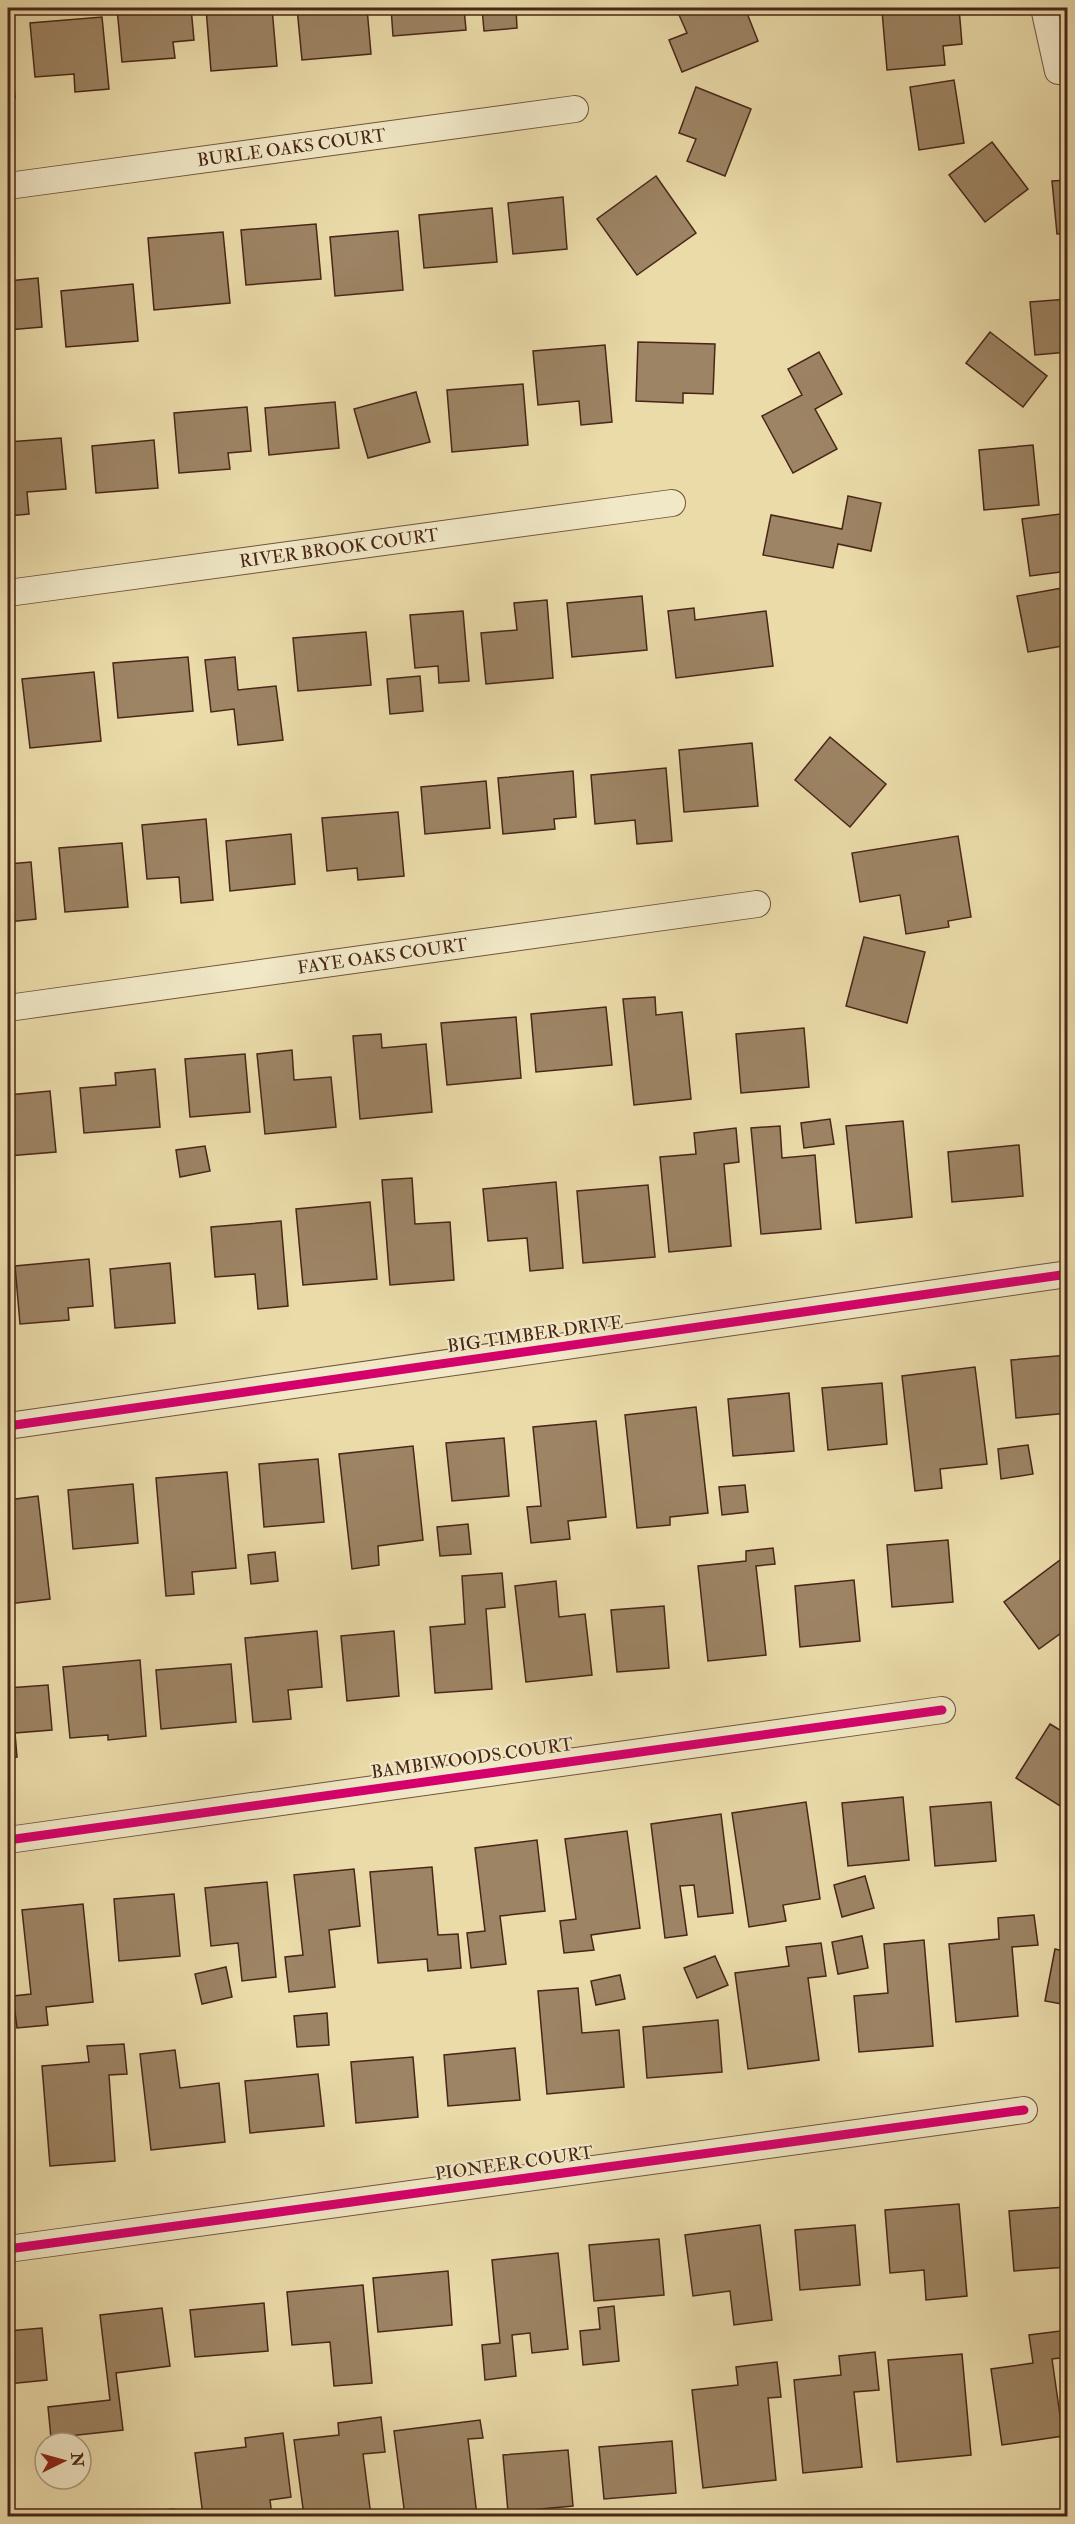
<svg xmlns="http://www.w3.org/2000/svg" width="1075" height="2524" font-family="'IM FELL Double Pica',serif">
<style>
.building{fill:#9d8464;stroke:#492619;stroke-width:1.5}
.lines{fill:none;stroke-linecap:round;stroke-linejoin:round}
.minor-casing{stroke:#71533d;stroke-width:28}
.minor{stroke:#f1e8c7;stroke-width:26}
.cycleway-casing{stroke:#f1e8c7;stroke-width:13}
.cycleway{stroke:#d6006c;stroke-width:9}
.labels{text-anchor:middle;stroke-width:4.5;stroke-linejoin:round;paint-order:stroke}
.street-label{font-size:18px;fill:#492619;stroke:#f1e8c7}
</style>
<rect width="100%" height="100%" fill="#eadba9"/>
<filter id="stains"><feTurbulence type="fractalNoise" baseFrequency=".00333" numOctaves="4"/><feColorMatrix values="0 0 0 0 .2 0 0 0 0 .09 0 0 0 0 .02 0 0 0 .5 -.17"/></filter>
<radialGradient id="worn" r=".72"><stop offset=".6" stop-color="#630" stop-opacity="0"/><stop offset="1" stop-color="#630" stop-opacity=".3"/></radialGradient>
<!-- building -->
<g class="building">
<path d="M117 8H191L194 40 173 42 175 58 122 62Z"/>
<path d="M206 8H272L277 66 211 71Z"/>
<path d="M297 8H367L371 54 302 60Z"/>
<path d="M391 8H464L466 30 393 36Z"/>
<path d="M482 8H516L517 28 484 31Z"/>
<path d="M676 8H745L758 41 682 72 669 40 687 33Z"/>
<path d="M927 8H959L962 44 943 46 945 65 887 70 882 11Z"/>
<path d="M102 17 109 89 75 92 74 74 35 77 30 23Z"/>
<path d="M8 40H10L15 98 8 99Z"/>
<path d="M954 80 964 143 919 150 910 87Z"/>
<path d="M696 87 751 109 725 176 687 161 696 139 679 133Z"/>
<path d="M992 142 1028 189 985 222 949 175Z"/>
<path d="M656 176 696 233 637 275 597 219Z"/>
<path d="M1068 180V233L1057 234 1052 181Z"/>
<path d="M563 197 567 249 513 254 508 203Z"/>
<path d="M492 208 497 262 424 268 419 215Z"/>
<path d="M316 224 321 279 246 285 241 230Z"/>
<path d="M398 231 403 290 335 296 330 237Z"/>
<path d="M223 232 230 303 154 310 148 238Z"/>
<path d="M38 278 42 327 8 330V281Z"/>
<path d="M133 284 138 341 66 347 61 291Z"/>
<path d="M1068 299V352L1035 355 1030 302Z"/>
<path d="M990 332 1047 376 1023 407 966 363Z"/>
<path d="M638 342 715 344 713 394 683 393V403L636 401Z"/>
<path d="M605 345 612 422 581 425 579 401 538 405 533 351Z"/>
<path d="M819 352 842 394 815 409 837 449 793 473 762 416 802 395 788 369Z"/>
<path d="M523 384 528 445 452 452 447 390Z"/>
<path d="M416 392 430 442 368 458 354 409Z"/>
<path d="M335 402 339 448 269 455 265 408Z"/>
<path d="M247 407 251 451 228 453 230 469 179 473 174 413Z"/>
<path d="M61 438 66 489 27 492 29 514 8 516V442Z"/>
<path d="M154 440 158 488 96 493 92 446Z"/>
<path d="M1033 445 1039 505 984 510 979 450Z"/>
<path d="M848 496 881 503 871 551 838 544 833 568 763 555 771 515 842 529Z"/>
<path d="M1068 513V571L1030 576 1022 519Z"/>
<path d="M1068 587V645L1028 652 1017 596Z"/>
<path d="M642 596 647 650 572 657 567 603Z"/>
<path d="M547 600 553 678 486 684 481 633 517 630 514 603Z"/>
<path d="M694 608 695 620 766 611 773 666 676 678 668 611Z"/>
<path d="M463 611 469 681 439 683 438 666 415 668 410 615Z"/>
<path d="M366 632 371 685 298 691 293 638Z"/>
<path d="M1068 654V712L1063 655Z"/>
<path d="M188 657 193 711 118 718 113 663Z"/>
<path d="M235 657 238 690 276 686 283 740 238 745 234 709 211 712 205 660Z"/>
<path d="M94 672 101 741 30 748 22 679Z"/>
<path d="M420 676 423 711 390 714 387 679Z"/>
<path d="M830 737 886 784 850 827 795 780Z"/>
<path d="M752 743 758 806 684 812 679 750Z"/>
<path d="M666 768 672 841 637 844 635 820 595 824 591 775Z"/>
<path d="M573 771 576 817 554 819 555 829 503 834 498 778Z"/>
<path d="M486 781 490 828 425 834 421 787Z"/>
<path d="M398 812 404 876 358 880 357 868 327 871 322 818Z"/>
<path d="M206 819 213 900 181 903 179 877 147 879 142 825Z"/>
<path d="M291 834 295 884 230 891 226 841Z"/>
<path d="M958 836 971 917 948 921 949 927 906 934 900 895 860 902 852 853Z"/>
<path d="M122 843 128 907 65 912 59 848Z"/>
<path d="M31 862 36 919 8 922V864Z"/>
<path d="M864 937 925 952 907 1023 846 1006Z"/>
<path d="M655 997 656 1015 682 1012 691 1099 634 1105 623 999Z"/>
<path d="M606 1007 612 1065 536 1072 531 1014Z"/>
<path d="M516 1017 521 1078 447 1085 441 1023Z"/>
<path d="M804 1028 809 1087 741 1093 736 1034Z"/>
<path d="M381 1034 382 1048 426 1044 432 1112 360 1119 353 1036Z"/>
<path d="M292 1050 294 1080 331 1077 336 1127 265 1134 257 1054Z"/>
<path d="M245 1054 250 1112 190 1117 185 1059Z"/>
<path d="M155 1069 160 1127 84 1133 80 1088 116 1085 115 1073Z"/>
<path d="M50 1091 56 1152 8 1156V1095Z"/>
<path d="M830 1119 834 1144 804 1148 801 1123Z"/>
<path d="M903 1121 912 1217 856 1223 846 1126Z"/>
<path d="M780 1126 782 1158 815 1155 821 1229 761 1234 751 1128Z"/>
<path d="M736 1128 739 1162 724 1164 731 1246 669 1252 660 1157 696 1154 694 1133Z"/>
<path d="M1019 1145 1023 1196 952 1202 948 1152Z"/>
<path d="M205 1146 210 1171 180 1177 176 1150Z"/>
<path d="M412 1178 415 1224 450 1222 454 1280 390 1285 382 1180Z"/>
<path d="M556 1182 563 1268 530 1271 527 1238 488 1241 483 1189Z"/>
<path d="M648 1185 655 1257 583 1263 577 1191Z"/>
<path d="M370 1202 377 1279 303 1285 296 1209Z"/>
<path d="M281 1221 288 1306 258 1309 255 1274 215 1277 211 1227Z"/>
<path d="M89 1259 93 1306 68 1308 69 1320 20 1324 15 1266Z"/>
<path d="M170 1263 175 1323 115 1328 110 1269Z"/>
<path d="M1068 1355V1413L1016 1418 1011 1360Z"/>
<path d="M975 1367 987 1464 940 1469 942 1488 915 1491 902 1376Z"/>
<path d="M882 1383 887 1444 828 1450 822 1388Z"/>
<path d="M789 1393 794 1451 733 1456 728 1399Z"/>
<path d="M696 1407 708 1513 670 1517V1525L637 1528 625 1415Z"/>
<path d="M596 1421 606 1517 568 1521 570 1539 531 1543 527 1507 541 1506 533 1427Z"/>
<path d="M504 1438 509 1496 452 1501 446 1443Z"/>
<path d="M1028 1445 1033 1474 1001 1479 998 1449Z"/>
<path d="M413 1446 423 1540 378 1546 379 1565 352 1569 339 1454Z"/>
<path d="M318 1459 324 1522 264 1527 259 1464Z"/>
<path d="M227 1472 236 1568 192 1572 194 1594 166 1596 156 1478Z"/>
<path d="M133 1484 138 1543 73 1549 68 1490Z"/>
<path d="M745 1485 748 1512 722 1515 719 1487Z"/>
<path d="M38 1496 50 1599 8 1604V1500Z"/>
<path d="M468 1524 471 1554 440 1556 437 1527Z"/>
<path d="M948 1540 953 1602 892 1607 887 1545Z"/>
<path d="M773 1548 775 1564 756 1566 766 1655 708 1661 698 1566 746 1561V1551Z"/>
<path d="M275 1552 278 1581 251 1584 248 1555Z"/>
<path d="M1068 1554V1628L1039 1649 1004 1602Z"/>
<path d="M502 1573 505 1607 486 1609 492 1689 435 1693 430 1627 465 1624 462 1576Z"/>
<path d="M854 1580 860 1641 800 1647 795 1586Z"/>
<path d="M556 1581 559 1617 585 1614 592 1675 526 1682 515 1586Z"/>
<path d="M664 1606 669 1668 617 1672 611 1610Z"/>
<path d="M317 1631 322 1687 288 1690 291 1719 253 1722 245 1638Z"/>
<path d="M394 1631 399 1696 347 1701 341 1636Z"/>
<path d="M140 1660 146 1736 108 1740V1735L70 1738 63 1667Z"/>
<path d="M231 1664 236 1722 161 1729 156 1670Z"/>
<path d="M48 1685 52 1730 15 1733 17 1757 8 1758V1688Z"/>
<path d="M1050 1724 1068 1735V1811L1016 1778Z"/>
<path d="M903 1797 909 1860 848 1866 842 1803Z"/>
<path d="M806 1802 820 1899 783 1905 786 1921 749 1927 732 1813Z"/>
<path d="M991 1802 996 1861 935 1866 930 1807Z"/>
<path d="M721 1814 733 1913 698 1917 694 1885 680 1886 687 1935 665 1938 651 1824Z"/>
<path d="M627 1831 640 1928 591 1935 594 1950 564 1953 560 1921 576 1919 565 1839Z"/>
<path d="M537 1840 545 1911 500 1916 506 1964 471 1968 467 1933 485 1931 475 1848Z"/>
<path d="M432 1867 438 1935 458 1934 461 1968 428 1971 427 1959 378 1963 370 1872Z"/>
<path d="M354 1869 360 1926 329 1930 335 1987 289 1992 285 1957 303 1955 294 1875Z"/>
<path d="M865 1876 874 1908 842 1917 834 1885Z"/>
<path d="M267 1882 276 1977 242 1981 238 1943 211 1946 205 1888Z"/>
<path d="M174 1894 180 1956 119 1961 114 1899Z"/>
<path d="M83 1904 93 2002 46 2007 48 2025 17 2028 13 1996 31 1994 22 1910Z"/>
<path d="M1034 1915 1038 1945 1012 1947 1018 2016 956 2022 949 1944 999 1939 998 1918Z"/>
<path d="M862 1936 868 1968 838 1974 832 1942Z"/>
<path d="M924 1940 933 2046 859 2052 854 1996 888 1993 884 1944Z"/>
<path d="M821 1943 826 1976 808 1978 819 2060 748 2069 735 1973 789 1966 786 1947Z"/>
<path d="M1055 1949 1068 1952V2005L1045 2001Z"/>
<path d="M715 1956 728 1985 697 1998 684 1968Z"/>
<path d="M226 1967 232 1997 202 2004 195 1974Z"/>
<path d="M620 1975 625 1999 596 2005 591 1981Z"/>
<path d="M578 1988 582 2033 619 2030 624 2087 547 2094 538 1991Z"/>
<path d="M327 2013 329 2045 297 2047 294 2016Z"/>
<path d="M718 2020 722 2072 647 2078 643 2027Z"/>
<path d="M124 2044 127 2074 109 2075 115 2161 50 2166 42 2066 89 2062 87 2046Z"/>
<path d="M515 2048 520 2100 448 2106 444 2055Z"/>
<path d="M175 2050 180 2088 219 2083 225 2142 151 2150 140 2054Z"/>
<path d="M413 2057 418 2117 356 2123 351 2062Z"/>
<path d="M318 2074 324 2126 250 2133 245 2081Z"/>
<path d="M8 2116 14 2173 8 2174Z"/>
<path d="M959 2204 967 2296 926 2300 924 2270 890 2273 885 2210Z"/>
<path d="M1065 2207 1068 2267 1014 2271 1009 2211Z"/>
<path d="M760 2225 772 2320 734 2325 730 2291 693 2296 685 2235Z"/>
<path d="M855 2225 860 2285 800 2290 795 2230Z"/>
<path d="M659 2239 664 2295 594 2301 589 2245Z"/>
<path d="M558 2253 568 2349 532 2353 530 2333 512 2335 516 2376 485 2380 482 2345 500 2343 492 2260Z"/>
<path d="M448 2271 452 2325 378 2332 373 2278Z"/>
<path d="M363 2285 372 2383 334 2386 330 2342 292 2345 287 2292Z"/>
<path d="M264 2303 268 2351 195 2357 190 2310Z"/>
<path d="M614 2306 619 2361 583 2365 580 2331 600 2329 598 2308Z"/>
<path d="M162 2308 170 2366 116 2373 123 2430 51 2438 48 2407 110 2400 100 2315Z"/>
<path d="M42 2328 47 2380 8 2384V2331Z"/>
<path d="M1068 2330V2357L1052 2359 1063 2436 1002 2445 991 2369 1033 2363 1029 2335Z"/>
<path d="M875 2352 879 2390 854 2392 862 2467 803 2473 794 2380 841 2375 839 2356Z"/>
<path d="M962 2354 971 2455 897 2462 888 2360Z"/>
<path d="M777 2362 781 2397 768 2398 776 2480 703 2488 692 2390 738 2385 736 2367Z"/>
<path d="M381 2417 385 2452 363 2454 371 2516H304L294 2440 339 2435 338 2423Z"/>
<path d="M480 2420 483 2438 468 2439 477 2516H405L394 2431Z"/>
<path d="M283 2433 291 2497 270 2500 272 2516H203L195 2453 246 2447 245 2438Z"/>
<path d="M672 2441 676 2493 604 2499 599 2447Z"/>
<path d="M568 2450 573 2506 508 2512 503 2455Z"/>
<path d="M174 2509 175 2516H104V2515Z"/>
</g>
<g class="lines">
<defs>
<g id="minor">
<path d="M1044 8 1058 71 1068 70"/>
<path id="s1" d="M8 186 575 109"/>
<path id="s2" d="M8 593 672 503"/>
<path id="s3" d="M8 1008 757 904"/>
<path d="M8 1426 1068 1274"/>
<path d="M8 1840 942 1710"/>
<path d="M8 2249 1024 2110"/>
</g>
</defs>
<!-- minor casing -->
<use href="#minor" class="minor-casing"/>
<!-- minor -->
<use href="#minor" class="minor"/>
<defs>
<g id="cycleway">
<path d="M8 1426 1068 1274"/>
<path d="M8 1840 942 1710"/>
<path d="M8 2249 1024 2110"/>
</g>
</defs>
<!-- cycleway casing -->
<use href="#cycleway" class="cycleway-casing"/>
<!-- cycleway -->
<use href="#cycleway" class="cycleway"/>
</g>
<g class="labels">
<!-- street labels -->
<g class="street-label">
<text dy="6" stroke="none"><textPath href="#s1" startOffset="286">BURLE OAKS COURT</textPath></text>
<text dy="6" stroke="none"><textPath href="#s2" startOffset="334">RIVER BROOK COURT</textPath></text>
<text dy="6" stroke="none"><textPath href="#s3" startOffset="378">FAYE OAKS COURT</textPath></text>
<text transform="translate(535 1334) rotate(-8)" y="6">BIG TIMBER DRIVE</text>
<text transform="translate(472 1758) rotate(-8)" y="6">BAMBIWOODS COURT</text>
<text transform="translate(514 2163) rotate(-8)" y="6">PIONEER COURT</text>
</g>
</g>
<!-- margin -->
<rect width="1075" height="2524" fill="none" stroke="#eadba9" stroke-width="30"/>
<rect x="9" y="9" width="1057" height="2506" fill="none" stroke="#492619" stroke-width="3"/>
<rect x="15" y="15" width="1045" height="2494" fill="none" stroke="#492619" stroke-width="1.5"/>
<!-- north arrow -->
<g transform="translate(63 2461) rotate(85)"><circle r="28" fill="#f1e8c7" stroke="#ae9a81" stroke-width="1.5"/>
<path d="M0-4.5L10 22L0 15L-10 22Z" fill="#8f2418"/>
<text y="-9" font-size="16" font-weight="bold" text-anchor="middle" fill="#492619">N</text>
</g>
<rect width="100%" height="100%" filter="url(#stains)"/>
<rect width="100%" height="100%" fill="url(#worn)"/>
</svg>
